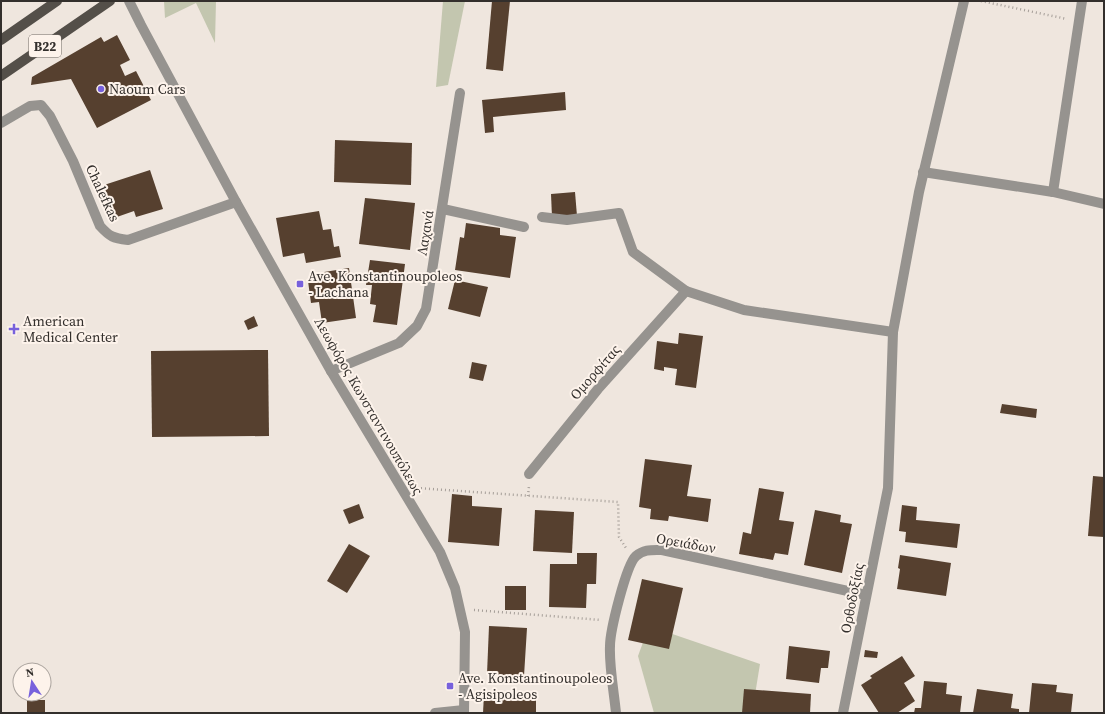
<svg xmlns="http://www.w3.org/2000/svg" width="1105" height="714" font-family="'Source Serif 4',serif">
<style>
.green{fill:#c3c6af}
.building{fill:#56402f}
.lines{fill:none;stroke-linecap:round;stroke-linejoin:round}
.path{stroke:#a59e98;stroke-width:2.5;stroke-dasharray:1 3;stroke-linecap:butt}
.minor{stroke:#96938f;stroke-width:10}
.major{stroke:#544f49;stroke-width:10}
.poi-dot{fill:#7761dc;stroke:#fdf3eb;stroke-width:1.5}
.labels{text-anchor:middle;stroke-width:4;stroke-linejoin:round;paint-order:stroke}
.shield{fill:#fdf3eb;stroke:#706a65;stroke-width:1}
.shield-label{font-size:13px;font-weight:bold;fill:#332f2c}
.poi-label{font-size:14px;fill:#332f2c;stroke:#fdf3eb;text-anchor:start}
.street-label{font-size:14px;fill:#332f2c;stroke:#fdf3eb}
</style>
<rect width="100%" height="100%" fill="#efe6de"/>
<!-- green -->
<g class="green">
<path d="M164 1H216L215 43 196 3 165 18Z"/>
<path d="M443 1H465L448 85 436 87Z"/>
<path d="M649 626 760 664 752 713H654L638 656Z"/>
</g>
<!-- building -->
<g class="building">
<path d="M492 1H510L503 71 486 69Z"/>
<path d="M117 35 130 60 120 65 125 76 136 71 151 100 97 128 71 79 31 85 32 77 101 37 104 42Z"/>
<path d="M565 92 566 110 493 117 494 132 485 133 482 100Z"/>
<path d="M335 140 412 143 411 185 334 182Z"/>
<path d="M150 170 163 209 136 217 134 211 114 218 104 185Z"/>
<path d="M575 192 577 216 552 217 551 194Z"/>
<path d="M365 198 415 203 410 250 359 244Z"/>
<path d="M319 211 323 230 331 229 334 247 339 246 341 257 306 263 304 253 283 257 276 218Z"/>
<path d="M466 223 500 228V235L516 237 510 278 455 270 460 237 464 238Z"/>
<path d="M370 260 405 264 397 325 373 322 376 305 370 304 372 285H366Z"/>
<path d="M349 268 356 318 322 323 319 302 311 303 308 281 319 280 318 273Z"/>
<path d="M455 280 488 287 480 317 448 309Z"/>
<path d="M254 316 258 326 248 330 244 321Z"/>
<path d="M679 333 703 336 696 388 675 385 677 369 664 367V371L654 369 657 341 678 344Z"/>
<path d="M268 350 269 436 152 437 151 351Z"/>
<path d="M472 362 487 365 483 381 469 378Z"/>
<path d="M1002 404 1037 409 1036 418 1000 413Z"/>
<path d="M645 459 692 465 687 496 711 499 708 522 669 516 668 521 650 519 651 509 639 507Z"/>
<path d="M1093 476 1104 477V537L1088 536Z"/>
<path d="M759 488 784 492 779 520 794 522 788 555 775 553 773 560 739 554 743 532 751 534Z"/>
<path d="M452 494 472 496V506L502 508 499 546 448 542Z"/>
<path d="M359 504 364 518 349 524 343 510Z"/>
<path d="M902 505 917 507 916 520 960 524 957 548 905 542 906 532 899 531Z"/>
<path d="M535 510 574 512 572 553 533 551Z"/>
<path d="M815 510 841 515 840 522 852 524 842 573 804 565Z"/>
<path d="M349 544 370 556 347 593 327 581Z"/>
<path d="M577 553H597L596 584H587L586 608 549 607 550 564H577Z"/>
<path d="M900 555 951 563 946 596 897 589 900 569 898 568Z"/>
<path d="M642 579 683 588 669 649 628 640Z"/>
<rect x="505" y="586" width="21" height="24"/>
<path d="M489 626 527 628 524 676 487 674Z"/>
<path d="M789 646 830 651 828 668H821L819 683 786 679Z"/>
<path d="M865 650 878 652 877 658 864 657Z"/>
<path d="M902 656 915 676 904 683 915 701 897 713H879L861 685 872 678 870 676Z"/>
<path d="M924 681 947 683 946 694 962 696 960 713H914L915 708H921Z"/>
<path d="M1032 683 1057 685 1056 692 1073 694 1071 713H1029Z"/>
<path d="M744 689 811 694 810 713H742Z"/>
<path d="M977 689 1013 694 1011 708 1019 709V713H973Z"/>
<path d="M484 694 536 696V713H483Z"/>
<rect x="27" y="700" width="18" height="13"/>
</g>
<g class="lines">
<!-- path -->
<g class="path">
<path d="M981 1 1067 19"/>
<path d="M417 488 618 502 619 537 626 548"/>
<path d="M528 496 529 486"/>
<path d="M474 610 601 620"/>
</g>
<!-- minor -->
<g class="minor">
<path d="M129 1 141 25 236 202 331 371 440 552 455 588 465 632 464 713"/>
<path d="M1 123 30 106 41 105 50 116 73 161 100 226C110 237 113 238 128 240L236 202"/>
<path d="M923 172 1053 192 1104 204"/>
<path d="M1053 192 1082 1"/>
<path d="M443 209 524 227"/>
<path d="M542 217 567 220 619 213 633 252 686 291 744 310 893 332"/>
<path d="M331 371 399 343 417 326 426 309 460 93"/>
<path d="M529 474 598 389 686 291"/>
<path d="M435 713 464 710"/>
<path d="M616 713C614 692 609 666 610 646 610 631 626 565 636 556 644 549 652 550 662 550L866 595"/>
<path d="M843 713 888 488 893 332 919 192 964 1"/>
</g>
<!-- major -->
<g class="major">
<path d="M1 40 57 1"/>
<path d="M1 76 110 1"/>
</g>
</g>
<!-- markers -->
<g class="poi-dot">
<circle cx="101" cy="89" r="4"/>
<rect x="296" y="280" width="8" height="8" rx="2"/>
<path d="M12 323h4v4h4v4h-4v4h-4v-4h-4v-4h4z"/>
<rect x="446" y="682" width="8" height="8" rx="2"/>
</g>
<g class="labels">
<!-- shield labels -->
<rect class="shield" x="29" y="35" width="32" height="22" rx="3"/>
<g class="shield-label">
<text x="45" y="51">B22</text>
</g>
<!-- poi labels -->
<g class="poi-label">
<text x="109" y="94">Naoum Cars</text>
<text x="308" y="281">Ave. Konstantinoupoleos<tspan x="308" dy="16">- Lachana</tspan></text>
<text x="23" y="326">American<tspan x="23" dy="16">Medical Center</tspan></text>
<text x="458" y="683">Ave. Konstantinoupoleos<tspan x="458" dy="16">- Agisipoleos</tspan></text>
</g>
<!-- street labels -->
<g class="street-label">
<text transform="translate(103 193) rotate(65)" y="5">Chalefkas</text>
<text transform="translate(425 233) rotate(-81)" y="5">Λαχανά</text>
<text transform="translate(595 372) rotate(-49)" y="5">Ομορφίτας</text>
<text transform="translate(369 406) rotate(60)" y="5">Λεωφόρος Κωνσταντινουπόλεως</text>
<text transform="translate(686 543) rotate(10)" y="5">Ορειάδων</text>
<text transform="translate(852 598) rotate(-79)" y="5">Ορθοδοξίας</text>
</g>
</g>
<!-- border -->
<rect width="1105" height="714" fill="none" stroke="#332f2c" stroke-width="4"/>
<!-- north arrow -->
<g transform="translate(32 682) rotate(348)"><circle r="19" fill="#fdf3eb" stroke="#aca59f"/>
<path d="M0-3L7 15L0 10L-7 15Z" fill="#7761dc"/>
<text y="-6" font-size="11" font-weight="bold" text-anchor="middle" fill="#332f2c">N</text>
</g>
</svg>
